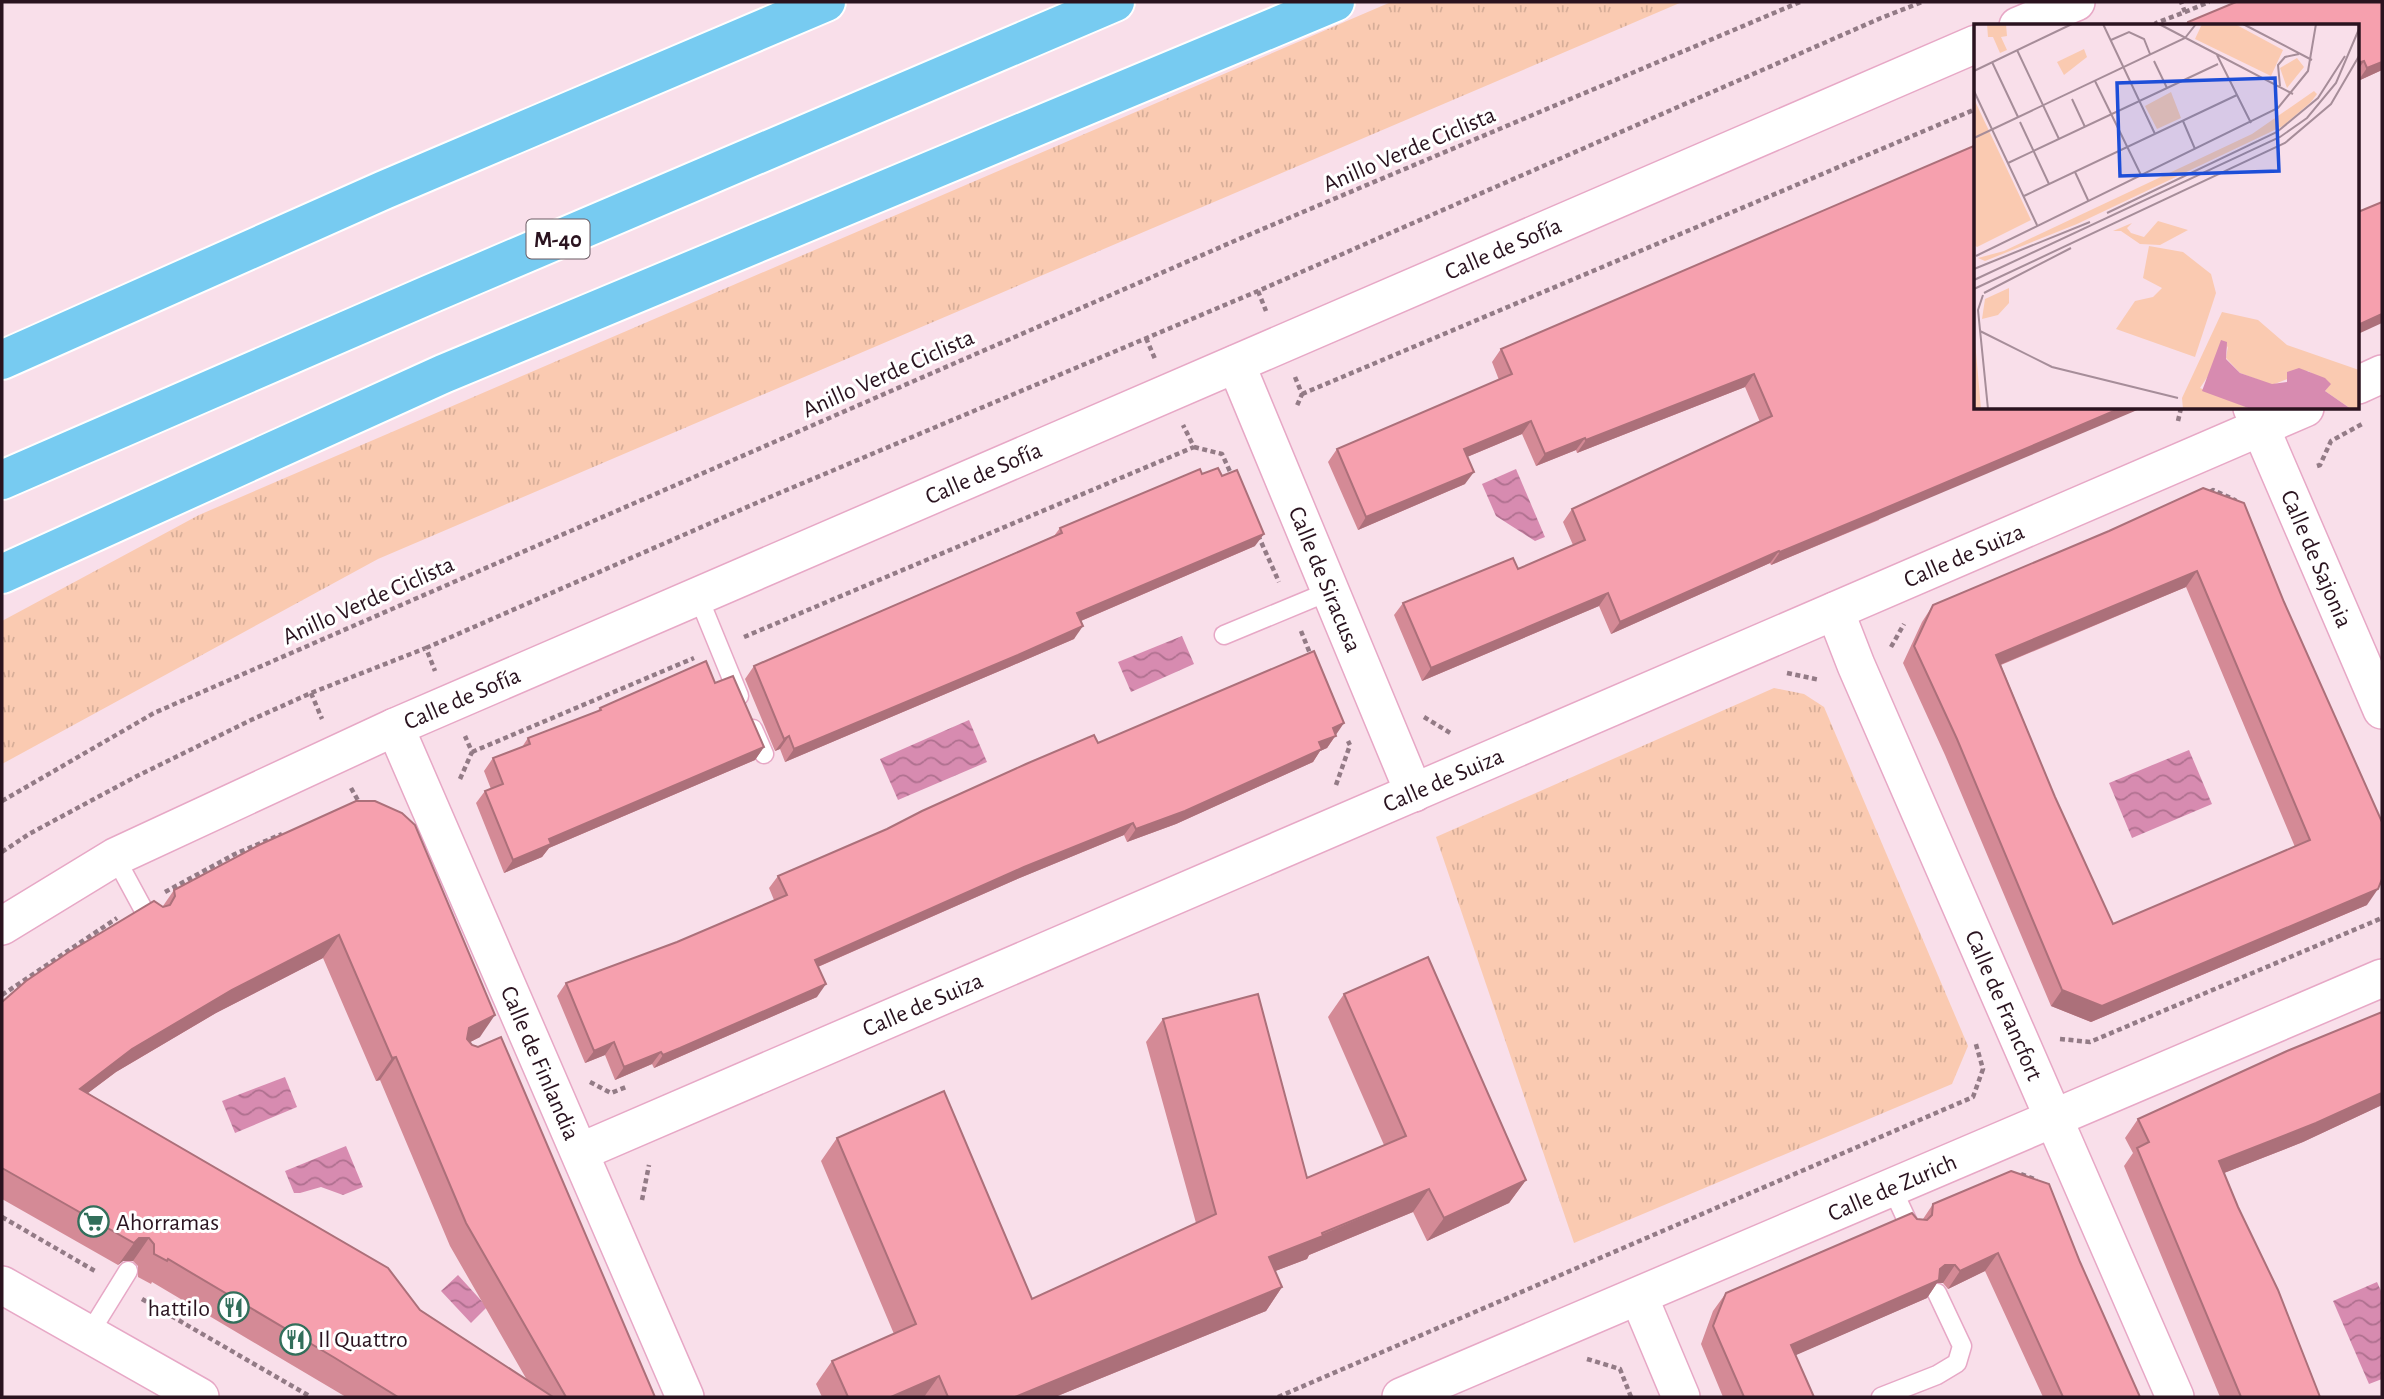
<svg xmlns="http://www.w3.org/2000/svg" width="2384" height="1399" font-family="'Alegreya Sans',sans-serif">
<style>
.grass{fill:url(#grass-tufts)}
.water{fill:url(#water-waves)}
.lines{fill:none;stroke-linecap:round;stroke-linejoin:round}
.lane-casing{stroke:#e7a8c6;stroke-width:21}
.street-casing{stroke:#e7a8c6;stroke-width:40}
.highway-casing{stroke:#fff;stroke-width:42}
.path{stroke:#937b86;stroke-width:4.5;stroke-dasharray:5 3.5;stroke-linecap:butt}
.lane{stroke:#fff;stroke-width:18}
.street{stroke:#fff;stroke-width:37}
.highway{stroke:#77cbf1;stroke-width:38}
.wall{fill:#d48a96;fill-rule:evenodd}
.shaded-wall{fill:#ac707a}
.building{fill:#f6a0ae;stroke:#ac707a;stroke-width:2;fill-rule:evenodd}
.labels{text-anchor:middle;stroke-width:6;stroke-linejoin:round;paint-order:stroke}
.shield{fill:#fff;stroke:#6a5a62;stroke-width:2}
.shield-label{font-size:23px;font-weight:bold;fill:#2a131f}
.street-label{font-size:24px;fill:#2a131f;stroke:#fff}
.poi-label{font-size:24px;fill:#2a131f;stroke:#fff;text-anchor:start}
.inset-road{fill:none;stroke:#a68d99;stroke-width:2}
.view{fill:#1d4ed8;fill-opacity:0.15;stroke:#1d4ed8;stroke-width:3.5}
.inset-edge{fill:none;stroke:#2a131f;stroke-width:3.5}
</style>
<defs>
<pattern id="grass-tufts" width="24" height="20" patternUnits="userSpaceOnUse" patternTransform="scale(1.75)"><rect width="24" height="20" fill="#facab1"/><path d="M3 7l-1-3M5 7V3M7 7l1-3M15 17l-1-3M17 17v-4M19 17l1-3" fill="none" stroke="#d6ad98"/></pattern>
<pattern id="water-waves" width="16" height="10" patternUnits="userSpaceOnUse" patternTransform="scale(1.75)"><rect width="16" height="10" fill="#d78bb0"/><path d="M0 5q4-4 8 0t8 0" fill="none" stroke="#af708f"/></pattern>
</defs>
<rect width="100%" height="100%" fill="#f9dfea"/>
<!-- grass -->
<g class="grass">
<path d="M1391 2H1682L378 559 2 764V621L199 515Z"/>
<path d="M1774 688 1804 694 1824 707 1968 1046 1952 1084 1574 1243 1436 837Z"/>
</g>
<!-- water -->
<g class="water">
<path d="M1516 469 1545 537 1535 541 1496 516 1482 484Z"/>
<path d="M1182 636 1194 664 1131 692 1118 662Z"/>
<path d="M969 720 987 762 898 800 880 759Z"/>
<path d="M2189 750 2212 804 2132 838 2109 783Z"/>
<path d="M285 1077 297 1107 235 1133 222 1101Z"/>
<path d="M346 1146 363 1187 343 1195 321 1187 300 1193H294L285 1171Z"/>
<path d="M458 1275 487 1307 471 1323 441 1291Z"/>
<path d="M2377 1282 2382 1293V1379L2369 1384 2333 1301Z"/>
</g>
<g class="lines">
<defs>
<g id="lane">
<path d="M698 596 739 696"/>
<path d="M1224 635 1330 591"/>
<path d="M753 729 764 754"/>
<path d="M115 857 148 918"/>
<path d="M1892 1188 1910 1227"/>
<path d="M89 1334 128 1271"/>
<path d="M1881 1397 1937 1375 1957 1363 1962 1346 1937 1293"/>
</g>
<g id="street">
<path d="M2018 26 2076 2"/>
<path id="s1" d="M1236 364 1414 793"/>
<path d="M2358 385 2382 374"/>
<path id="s2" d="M2252 408 2382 710"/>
<path id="s3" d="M1835 611 1856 665 2175 1397"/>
<path id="s4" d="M395 727 685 1397"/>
<path id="s5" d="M2 926 115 857 395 727 1976 44"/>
<path id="s6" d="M580 1152 2305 408"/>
<path d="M2 1285 200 1397"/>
<path d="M1639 1297 1681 1397"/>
<path id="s7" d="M1401 1397 2382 978"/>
</g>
<g id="highway">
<path d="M2 360 384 190 826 2"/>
<path d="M2 480 428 295 1115 2"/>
<path d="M2 574 443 374 1335 2"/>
</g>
</defs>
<!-- lane casing -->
<use href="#lane" class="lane-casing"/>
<!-- street casing -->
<use href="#street" class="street-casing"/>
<!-- highway casing -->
<use href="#highway" class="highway-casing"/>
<!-- path -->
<g class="path">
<path d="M2185 12 2209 2"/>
<path d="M2155 26 2156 23 2185 12 2181 2"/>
<path d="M1258 291 1266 311"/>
<path d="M1146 338 1155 359"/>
<path d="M1295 377 1302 394 1296 408"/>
<path d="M1302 394 1976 109"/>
<path d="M2178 421 2181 408"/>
<path d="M1194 447 1222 454 1232 476"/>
<path d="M2317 466 2320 465 2331 441 2362 424"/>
<path d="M2210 492 2213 490 2235 500 2236 503"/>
<path d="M1258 535 1279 582"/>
<path d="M1301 631 1311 656"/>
<path d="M744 637 1194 447 1183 425"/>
<path d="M1891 647 1904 624"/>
<path d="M426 648 770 497 1258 291 1881 18 1922 2"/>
<path d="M1787 673 1820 680"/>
<path d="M311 693 322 719"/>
<path d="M1424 717 1452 734"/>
<path d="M472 752 694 658"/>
<path d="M460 779 472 752 465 736"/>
<path d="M1336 785 1350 745 1348 741"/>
<path d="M351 788 360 804"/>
<path d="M2 801 154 713 1239 239 1800 2"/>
<path d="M2 852 29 834 137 776 251 720 311 693 426 648 435 671"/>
<path d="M165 892 235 854 282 834"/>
<path d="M2 995 117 918"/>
<path d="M2060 1039 2090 1042 2382 918"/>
<path d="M590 1082 611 1093 626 1087"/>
<path d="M2021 1174 2037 1180"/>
<path d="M642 1200 649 1165"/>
<path d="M2 1217 95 1271"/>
<path d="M142 1299 311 1397"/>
<path d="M1587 1359 1620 1369 1631 1397"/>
<path d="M1278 1397 1973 1097 1983 1069 1975 1041"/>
</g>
<!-- lane -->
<use href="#lane" class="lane"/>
<!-- street -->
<use href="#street" class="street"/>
<!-- highway -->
<use href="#highway" class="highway"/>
</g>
<!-- wall -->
<g class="wall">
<path d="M2382 2V70L2358 81V26H2185L2188 22Z"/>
<path d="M1976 145 1879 520 1771 565 1770 563 1611 634 1599 606 1422 681 1394 615 1403 603 1518 569 1573 545 1563 522 1572 509 1760 422 1745 387 1577 453 1576 450 1536 466 1522 434 1467 457 1465 484 1358 530 1328 462 1337 449 1499 380 1492 362 1501 349Z"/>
<path d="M1202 474 1255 546 1081 621 1074 639 1009 667 785 762 780 749 775 751 745 679 754 666 1054 536 1060 528Z"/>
<path d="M2203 488 2367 905 2091 1022 2051 1006 1945 755 1903 663 1922 622 1933 605 2109 531ZM2186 587 2295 847 2113 924 2055 797 2001 665Z"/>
<path d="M715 683 764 747 755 760 549 848 542 857 504 873 476 803 485 791 491 789 484 771 493 758 522 747 528 738 597 712 600 708Z"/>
<path d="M1336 735 1327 748 1320 751 1313 762 1176 824 1127 842 1124 835 1015 880 818 967 817 997 654 1068 652 1064 615 1080 605 1055 585 1063 557 996 566 983 677 942 774 900 769 888 778 876 1098 743Z"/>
<path d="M259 845 480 1037 470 1042 655 1397H346L152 1282 151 1284 138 1277V1266L133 1261H123L118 1265 2 1199V1002L163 906 174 890ZM323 958 376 1081 380 1080 450 1246 527 1380 88 1093 116 1072 216 1013Z"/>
<path d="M1344 994 1526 1180 1509 1203 1427 1241 1413 1212 1309 1255 1307 1259 1275 1271 1282 1287 1266 1311 1055 1397H822L816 1384 832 1361 894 1334 821 1161 837 1138 1032 1299 1196 1223 1146 1042 1163 1019 1307 1178 1384 1145 1328 1017Z"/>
<path d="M2382 1012V1105L2303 1142 2224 1173 2320 1397H2220L2124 1166 2133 1153 2125 1138 2138 1119Z"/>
<path d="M1933 1204 2080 1262 2140 1397H2043L1985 1271 1948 1289 1943 1283H1937L1927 1298 1795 1355 1814 1397H1723L1701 1344 1713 1311 1726 1293 1923 1219Z"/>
</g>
<!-- shaded-wall -->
<g class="shaded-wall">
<path d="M2364 61 2358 70V63Z"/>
<path d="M2382 62V70L2358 81 2367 68Z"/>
<path d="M2382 314V323L2358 334V325Z"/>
<path d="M1754 374 1745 387 1577 453 1586 440Z"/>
<path d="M2121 408H2142L1771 565 1780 552Z"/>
<path d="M1531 421 1522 434 1455 462 1464 449Z"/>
<path d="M1585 438 1576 450 1536 466 1545 454Z"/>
<path d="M1474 472 1465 484 1358 530 1366 517Z"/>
<path d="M1264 534 1255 546 1069 626 1077 613Z"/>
<path d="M1779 551 1770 563 1611 634 1620 622Z"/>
<path d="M2197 571 2186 587 1985 671 1996 655Z"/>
<path d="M1608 593 1599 606 1422 681 1431 668Z"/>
<path d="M1083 626 1074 639 1009 667 785 762 794 749Z"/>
<path d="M1344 723 1327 748 1320 751 1313 762 1176 824 1127 842 1136 829 1319 742 1333 728Z"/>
<path d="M789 736 780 749 775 751 784 739Z"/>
<path d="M764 747 755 760 549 848 542 857 504 873 513 860 549 839Z"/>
<path d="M1133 823 1124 835 1015 880 806 972 815 960 1024 867Z"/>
<path d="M2378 889 2367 905 2091 1022 2051 1006 2062 990Z"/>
<path d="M339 935 323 958 216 1013 116 1072 64 1111 80 1089 132 1049 232 990Z"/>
<path d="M826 984 817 997 654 1068 663 1055Z"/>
<path d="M495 1015 480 1037 453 1051 469 1028Z"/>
<path d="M614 1042 605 1055 585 1063 594 1051Z"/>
<path d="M661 1052 652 1064 615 1080 624 1067Z"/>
<path d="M396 1057 380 1080 376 1081 392 1058Z"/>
<path d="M2382 1093V1105L2303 1142 2206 1180 2219 1161Z"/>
<path d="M1526 1180 1509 1203 1427 1241 1444 1218Z"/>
<path d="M1429 1189 1413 1212 1309 1255 1307 1259 1252 1280 1269 1257Z"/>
<path d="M139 1238H149L133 1261H123L118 1265 134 1243Z"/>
<path d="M1998 1253 1985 1271 1948 1289 1960 1271Z"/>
<path d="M1945 1265H1955L1943 1283H1937L1927 1298 1778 1363 1791 1345 1940 1269Z"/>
<path d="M1282 1287 1266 1311 1055 1397H1015Z"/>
<path d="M939 1376 924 1397H891Z"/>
</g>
<!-- building -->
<g class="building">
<path d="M2236 2H2382V62L2367 68 2364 61 2358 63V26H2187L2188 22Z"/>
<path d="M1976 145V408H2121L1888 507 1780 552 1779 551 1620 622 1608 593 1431 668 1403 603 1513 558 1518 569 1585 540 1572 509 1772 416 1754 374 1586 440 1585 438 1545 454 1531 421 1464 449 1474 472 1366 517 1337 449 1512 374 1501 349Z"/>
<path d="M2382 202V314L2358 325V212Z"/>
<path d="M1218 468 1222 476 1237 470 1264 534 1077 613 1083 626 1018 655 794 749 789 736 784 739 754 666 1062 533 1060 528 1200 469 1202 474Z"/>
<path d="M2203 488 2244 503 2284 602 2382 822V879L2378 889 2102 1006 2062 990 1957 739 1914 646 1933 605 2109 531ZM2197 571 2310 840 2113 924 2055 797 1996 655Z"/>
<path d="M1314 651 1344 723 1333 728 1336 736 1319 742 1322 749 1185 811 1136 829 1133 823 1024 867 815 960 826 984 680 1048 663 1055 661 1052 624 1067 614 1042 594 1051 566 983 677 942 787 895 778 876 887 829 922 811 1026 764 1094 735 1098 743Z"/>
<path d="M706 661 715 683 733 676 764 747 549 839 551 844 513 860 485 791 503 784 493 758 530 744 528 738 601 710 600 708Z"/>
<path d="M356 801H375L402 813 415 825 495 1015 469 1028 467 1039 472 1045 478 1047 501 1037 655 1397H566L466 1223 396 1057 392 1058 339 935 232 990 132 1049 80 1089 388 1268 420 1310 553 1397H398L335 1358 168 1259 167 1261 154 1254V1244L149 1238H139L134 1243 2 1168V1002L26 981 69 952 154 901 163 907 170 905 175 896 174 890 259 845Z"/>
<path d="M1428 957 1526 1180 1444 1218 1429 1189 1322 1233 1323 1236 1269 1257 1282 1287 1015 1397H948L939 1376 891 1397H848L832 1361 916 1324 837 1138 944 1091 1032 1299 1216 1214 1163 1019 1258 994 1307 1178 1406 1136 1344 994Z"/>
<path d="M2382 1012V1093L2316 1123 2219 1161 2238 1207 2278 1290 2320 1397H2241L2137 1148 2149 1142 2138 1119 2287 1051Z"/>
<path d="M2011 1171 2049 1184 2080 1262 2140 1397H2063L1998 1253 1960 1271 1955 1265H1945L1940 1269 1939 1280 1791 1345 1814 1397H1744L1713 1326 1726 1293 1912 1213 1917 1219 1927 1220 1932 1215 1933 1204Z"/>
</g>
<!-- icons -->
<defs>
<symbol id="supermarket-ring" viewBox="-11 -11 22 22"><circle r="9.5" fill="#fff" stroke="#326f5b" stroke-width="1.5"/><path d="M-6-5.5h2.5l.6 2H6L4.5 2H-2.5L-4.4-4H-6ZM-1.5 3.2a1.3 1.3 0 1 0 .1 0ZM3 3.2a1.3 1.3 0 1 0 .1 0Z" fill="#326f5b"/></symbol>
<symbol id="restaurant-ring" viewBox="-11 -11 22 22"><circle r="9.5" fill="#fff" stroke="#326f5b" stroke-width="1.5"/><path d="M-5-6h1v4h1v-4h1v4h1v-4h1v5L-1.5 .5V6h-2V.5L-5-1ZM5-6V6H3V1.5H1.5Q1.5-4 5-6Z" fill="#326f5b"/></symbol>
</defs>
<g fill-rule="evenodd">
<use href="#supermarket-ring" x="76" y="1204" width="35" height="35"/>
<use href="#restaurant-ring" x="216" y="1290" width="35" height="35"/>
<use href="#restaurant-ring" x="278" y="1322" width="35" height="35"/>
</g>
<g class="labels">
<!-- shield labels -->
<rect class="shield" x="526.5" y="219.5" width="63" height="39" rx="5"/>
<g class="shield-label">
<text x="558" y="247">M-40</text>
</g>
<!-- street labels -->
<g class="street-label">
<text transform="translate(1409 149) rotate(-23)" y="8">Anillo Verde Ciclista</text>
<text dy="8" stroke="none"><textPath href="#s5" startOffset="1648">Calle de Sofía</textPath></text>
<text transform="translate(888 373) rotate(-24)" y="8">Anillo Verde Ciclista</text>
<text dy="8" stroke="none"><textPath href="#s5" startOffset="1082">Calle de Sofía</textPath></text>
<text dy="8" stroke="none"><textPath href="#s6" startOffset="1507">Calle de Suiza</textPath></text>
<text dy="8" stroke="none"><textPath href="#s2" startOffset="164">Calle de Sajonia</textPath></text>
<text dy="8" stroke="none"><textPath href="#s1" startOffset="233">Calle de Siracusa</textPath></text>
<text transform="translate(368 600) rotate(-24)" y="8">Anillo Verde Ciclista</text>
<text dy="8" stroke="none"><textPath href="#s5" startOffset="514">Calle de Sofía</textPath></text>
<text dy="8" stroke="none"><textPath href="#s6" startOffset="940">Calle de Suiza</textPath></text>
<text dy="8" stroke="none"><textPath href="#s3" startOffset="429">Calle de Francfort</textPath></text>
<text dy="8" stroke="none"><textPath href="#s6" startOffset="373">Calle de Suiza</textPath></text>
<text dy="8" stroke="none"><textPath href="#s4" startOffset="366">Calle de Finlandia</textPath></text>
<text dy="8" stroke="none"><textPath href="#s7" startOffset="534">Calle de Zurich</textPath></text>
</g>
<!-- poi labels -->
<g class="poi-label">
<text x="116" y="1230">Ahorramas</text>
<text x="210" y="1316" text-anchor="end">hattilo</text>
<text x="318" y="1347">Il Quattro</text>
</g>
</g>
<!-- overview -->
<g transform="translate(1974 24)">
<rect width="385" height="385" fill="#f9dfea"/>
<path d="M340 67 343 70 337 78 309 102 103 200 11 237 4 234 30 227 278 110ZM197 68 207 94 183 105 171 82ZM184 197 214 206 186 221 166 220 147 207H139L158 199 153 204 157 209 170 213ZM175 222 209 228 237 250 242 269 221 333 142 305 161 277 179 273 188 264 169 254ZM35 264V279L24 291 8 295 11 275ZM248 288 284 296 313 321 385 346V385H377L351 367 356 360 334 347 298 361 266 349 252 334 254 322 226 364 277 385H209L208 374Z" fill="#facab1"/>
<path d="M13 0H32L33 12 27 13 33 26 26 29 19 13H14ZM228 0H261L309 26 297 52 221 15ZM323 34 330 43 313 64 306 44ZM0 75 57 196 3 223 0 221ZM0 306 7 385H0Z" fill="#facab1"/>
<path d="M110 25 113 33 90 51 83 38Z" fill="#facab1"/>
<path d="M247 316 253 318 252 335 266 349 298 360 313 358V348L325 344 351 354 357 360 351 367 377 385H277L228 367Z" fill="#d78bb0"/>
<path class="inset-road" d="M129 0 181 110M185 0 319 70M269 0 338 36M137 16 155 8 170 15 176 30M43 26 85 115M243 31 277 99M180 37 193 64M18 38 44 93M0 47 98 0M121 57 167 151M306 62 304 41 311 33 325 30M0 67 63 201M98 75 111 103M209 97 221 125M46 98 75 160M0 114 211 14 222 0M34 139 244 40M101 148 114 176M50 172 263 71M133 189 303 108 344 74 371 32M2 232 304 84 334 47 342 0M0 245 116 198M0 256 306 113 333 94 362 59 385 5M0 265 311 119 357 80 385 32M10 269 97 224M9 271 4 286 14 385M6 307 78 343 204 374"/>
<path class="view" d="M301 54 305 147 146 152 143 59Z"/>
<rect width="385" height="385" class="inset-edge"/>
</g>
<!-- border -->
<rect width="2384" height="1399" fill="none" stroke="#2a131f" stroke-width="7"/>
</svg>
